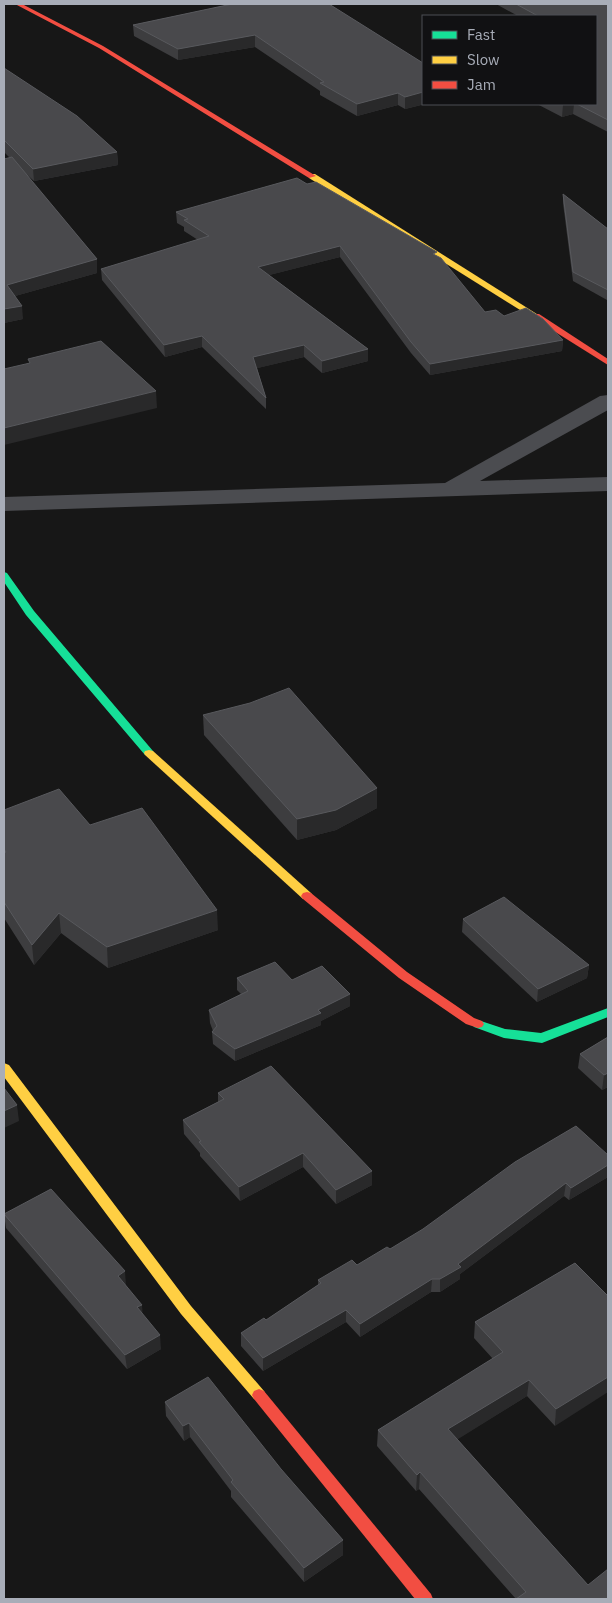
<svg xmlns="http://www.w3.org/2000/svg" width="612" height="1603" font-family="'IBM Plex Sans',sans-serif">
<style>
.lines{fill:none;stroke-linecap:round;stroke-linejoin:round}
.street{fill:#4b4c50;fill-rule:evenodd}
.fast{fill:#16e098;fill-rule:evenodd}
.slow{fill:#ffcf43;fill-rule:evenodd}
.jam{fill:#f24e42;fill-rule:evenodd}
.wall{fill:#3d3d3f}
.shaded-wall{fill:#29292a}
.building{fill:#49494c;stroke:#58595d}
</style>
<rect width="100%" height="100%" fill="#171717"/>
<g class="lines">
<!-- street -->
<path class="street" d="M608 395V410L480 481 608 477V491L4 511V497L445 483 600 396Z"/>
<!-- fast -->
<g class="fast">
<path d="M4 572 7 573 34 611 153 751 154 753 153 755H145L26 615 4 582Z"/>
<path d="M608 1008V1017L542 1043 504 1038 474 1027 472 1024 474 1021 478 1020 505 1029 541 1033Z"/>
</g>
<!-- slow -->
<g class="slow">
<path d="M309 174H315L540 316 533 318 309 178Z"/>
<path d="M149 750 153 751 311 893 313 896 311 899H303L145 755 144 753 145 751Z"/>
<path d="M4 1063 9 1065 191 1306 264 1391 266 1395 264 1399 259 1401 254 1399 181 1314 4 1077Z"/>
</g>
<!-- jam -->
<g class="jam">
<path d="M15 4H22L103 46 316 176 309 178 99 48Z"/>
<path d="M533 314H539L608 359V365L533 318Z"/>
<path d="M307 892 311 893 407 972 474 1018 482 1021 484 1024 482 1027 478 1028 466 1024 399 978 303 899 301 896 303 893Z"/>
<path d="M259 1389 264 1391 431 1594 433 1599H415L254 1399 252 1395 254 1391Z"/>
</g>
</g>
<!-- wall -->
<g class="wall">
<path d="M232 4 423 104H425L405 109 398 105 357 116 320 95V91L255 47 178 60 134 36 133 25Z"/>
<path d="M496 4H608V132L573 114 562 117 537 104H596V16H518Z"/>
<path d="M4 68 117 152 118 165 34 181 24 172 97 259V273L15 296 23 319 4 323 10 158 4 152Z"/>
<path d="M307 184 437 256 485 312 504 316 563 340 562 351 430 375 411 353 340 257 269 275 368 349V361L322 373 304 357 257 368 266 398V409L202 347 165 357 102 280 101 269 198 240 184 231V227L177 223 176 212Z"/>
<path d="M563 194 608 229V299L607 300 573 281 563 203Z"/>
<path d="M203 715 377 808 336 830 297 840 204 735Z"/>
<path d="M4 810 90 825 218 930 108 968 61 933 34 965 4 918Z"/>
<path d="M463 919 589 965 587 978 537 1002 462 932Z"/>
<path d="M237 978 292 980 350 1006 321 1021V1025L235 1061 213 1044 212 1032 213 1031 210 1023 209 1010 241 994 237 990Z"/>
<path d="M608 1037V1087L602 1090 578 1068 580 1054Z"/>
<path d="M218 1093 372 1185 336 1204 303 1167 240 1201 200 1156V1153L184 1134 183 1120 218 1102Z"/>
<path d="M608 1155V1177L569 1200 564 1196 460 1274V1279L440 1292H431L360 1337 346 1322 263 1371 241 1346V1333L266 1320 318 1285V1280L357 1265 390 1249Z"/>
<path d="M4 1214 126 1286 142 1313 161 1349 127 1369 6 1228Z"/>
<path d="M575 1263 555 1426 527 1396 457 1439 588 1585 608 1599H516L419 1489 416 1491 377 1446 378 1430 493 1359 474 1338 475 1322Z"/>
<path d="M165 1402 343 1555 304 1582 231 1497V1491L190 1437 184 1441 166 1416Z"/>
</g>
<!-- shaded-wall -->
<g class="shaded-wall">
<path d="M255 35V47L178 60V49Z"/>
<path d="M423 92V104H425L405 109V97Z"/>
<path d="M398 93V105L357 116V104Z"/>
<path d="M569 104H574L573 114 562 117 563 105Z"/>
<path d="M117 152 118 165 34 181 33 169Z"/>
<path d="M340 246V257L258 278V267Z"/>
<path d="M97 259V273L8 298 7 285Z"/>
<path d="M22 306 23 319 4 323V309Z"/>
<path d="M202 336V347L165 357 164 345Z"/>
<path d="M563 340 562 351 430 375V364Z"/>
<path d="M304 345V357L254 369 253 357Z"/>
<path d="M368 349V361L322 373V361Z"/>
<path d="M156 391 157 408 4 445V428Z"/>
<path d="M377 788V808L336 830 297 840V819Z"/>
<path d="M217 910 218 930 108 968 107 947Z"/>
<path d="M59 913 61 933 34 965 32 945Z"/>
<path d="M589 965 587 978 537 1002 538 989Z"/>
<path d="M350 994V1006L321 1021V1025L235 1061V1049Z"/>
<path d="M608 1073V1087L602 1090 604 1075Z"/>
<path d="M17 1105 19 1121 4 1128V1111Z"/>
<path d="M303 1153V1167L240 1201 239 1187Z"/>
<path d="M608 1165V1177L569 1200 571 1188Z"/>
<path d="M372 1171V1185L336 1204V1190Z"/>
<path d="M566 1183 564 1196 460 1274V1279L440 1292V1279L458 1264Z"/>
<path d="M125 1271 126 1286 119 1290 118 1276Z"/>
<path d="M432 1279 431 1292 360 1337V1324Z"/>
<path d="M142 1305 143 1319 137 1307Z"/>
<path d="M346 1310V1322L263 1371V1358Z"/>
<path d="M160 1335 161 1349 127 1369 125 1355Z"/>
<path d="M608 1377V1392L555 1426 556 1409Z"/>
<path d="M529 1380 527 1396 447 1446 448 1429Z"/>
<path d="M189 1423 190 1437 184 1441 183 1426Z"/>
<path d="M420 1472 419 1489 416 1491 417 1475Z"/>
<path d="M343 1540V1555L304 1582V1568Z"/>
</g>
<!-- building -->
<g class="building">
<path d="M232 4H329L423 63V92L405 97 398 93 357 104 320 83 324 82 255 35 178 49 133 25Z"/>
<path d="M516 4H608V120L577 104H596V16H538Z"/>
<path d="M4 68 77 116 117 152 33 169 4 140Z"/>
<path d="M12 157 97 259 7 285 22 306 4 309V159Z"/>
<path d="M297 178 307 184 316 182 437 252 433 254 441 258 485 312 496 310 504 316 526 308 543 319 563 340 430 364 411 342 340 246 258 267 368 349 322 361 304 345 253 357 266 398 202 336 164 345 101 269 209 236 184 220 188 219 176 212Z"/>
<path d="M563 194 608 229V290L573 272Z"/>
<path d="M101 341 156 391 4 428V369L30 363 28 359Z"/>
<path d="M289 688 377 788 336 810 297 819 203 715 250 703Z"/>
<path d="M59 789 90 825 142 808 217 910 107 947 59 913 32 945 4 902V853L6 852 4 849V810Z"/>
<path d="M504 897 589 965 538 989 463 919Z"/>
<path d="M275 962 292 980 322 966 350 994 318 1010 321 1013 235 1049 212 1032 217 1026 209 1010 248 991 237 978Z"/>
<path d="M608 1037V1073L604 1075 580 1054Z"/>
<path d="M271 1066 372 1171 336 1190 303 1153 239 1187 199 1142 201 1141 183 1120 224 1099 218 1093Z"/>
<path d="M4 1088 17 1105 4 1111Z"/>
<path d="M576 1126 608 1155V1165L571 1188 566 1183 458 1264 461 1267 440 1279H432L360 1324 346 1310 263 1358 241 1333 264 1318 266 1320 321 1283 318 1280 352 1260 357 1265 387 1247 390 1249 423 1229 515 1162Z"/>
<path d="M51 1189 125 1271 118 1276 142 1305 137 1307 160 1335 125 1355 4 1214Z"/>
<path d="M575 1263 608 1296V1377L556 1409 529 1380 448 1429 588 1585 608 1569V1599H516L526 1592 420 1472 417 1475 378 1430 503 1352 475 1322Z"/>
<path d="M208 1377 281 1469 343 1540 304 1568 231 1482 233 1480 189 1423 183 1426 165 1402Z"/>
</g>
<!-- border -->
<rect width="612" height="1603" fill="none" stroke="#a8adb8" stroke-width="10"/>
<!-- legend -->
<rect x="422" y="15" width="175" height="90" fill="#111113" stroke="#4d4f55"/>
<rect x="432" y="31" width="25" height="8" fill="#16e098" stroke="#4d4f55"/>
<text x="467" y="40" font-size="15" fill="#a8adb8">Fast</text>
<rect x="432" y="56" width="25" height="8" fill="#ffcf43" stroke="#4d4f55"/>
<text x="467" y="65" font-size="15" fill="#a8adb8">Slow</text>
<rect x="432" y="81" width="25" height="8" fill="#f24e42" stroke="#4d4f55"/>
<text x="467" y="90" font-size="15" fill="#a8adb8">Jam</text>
</svg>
